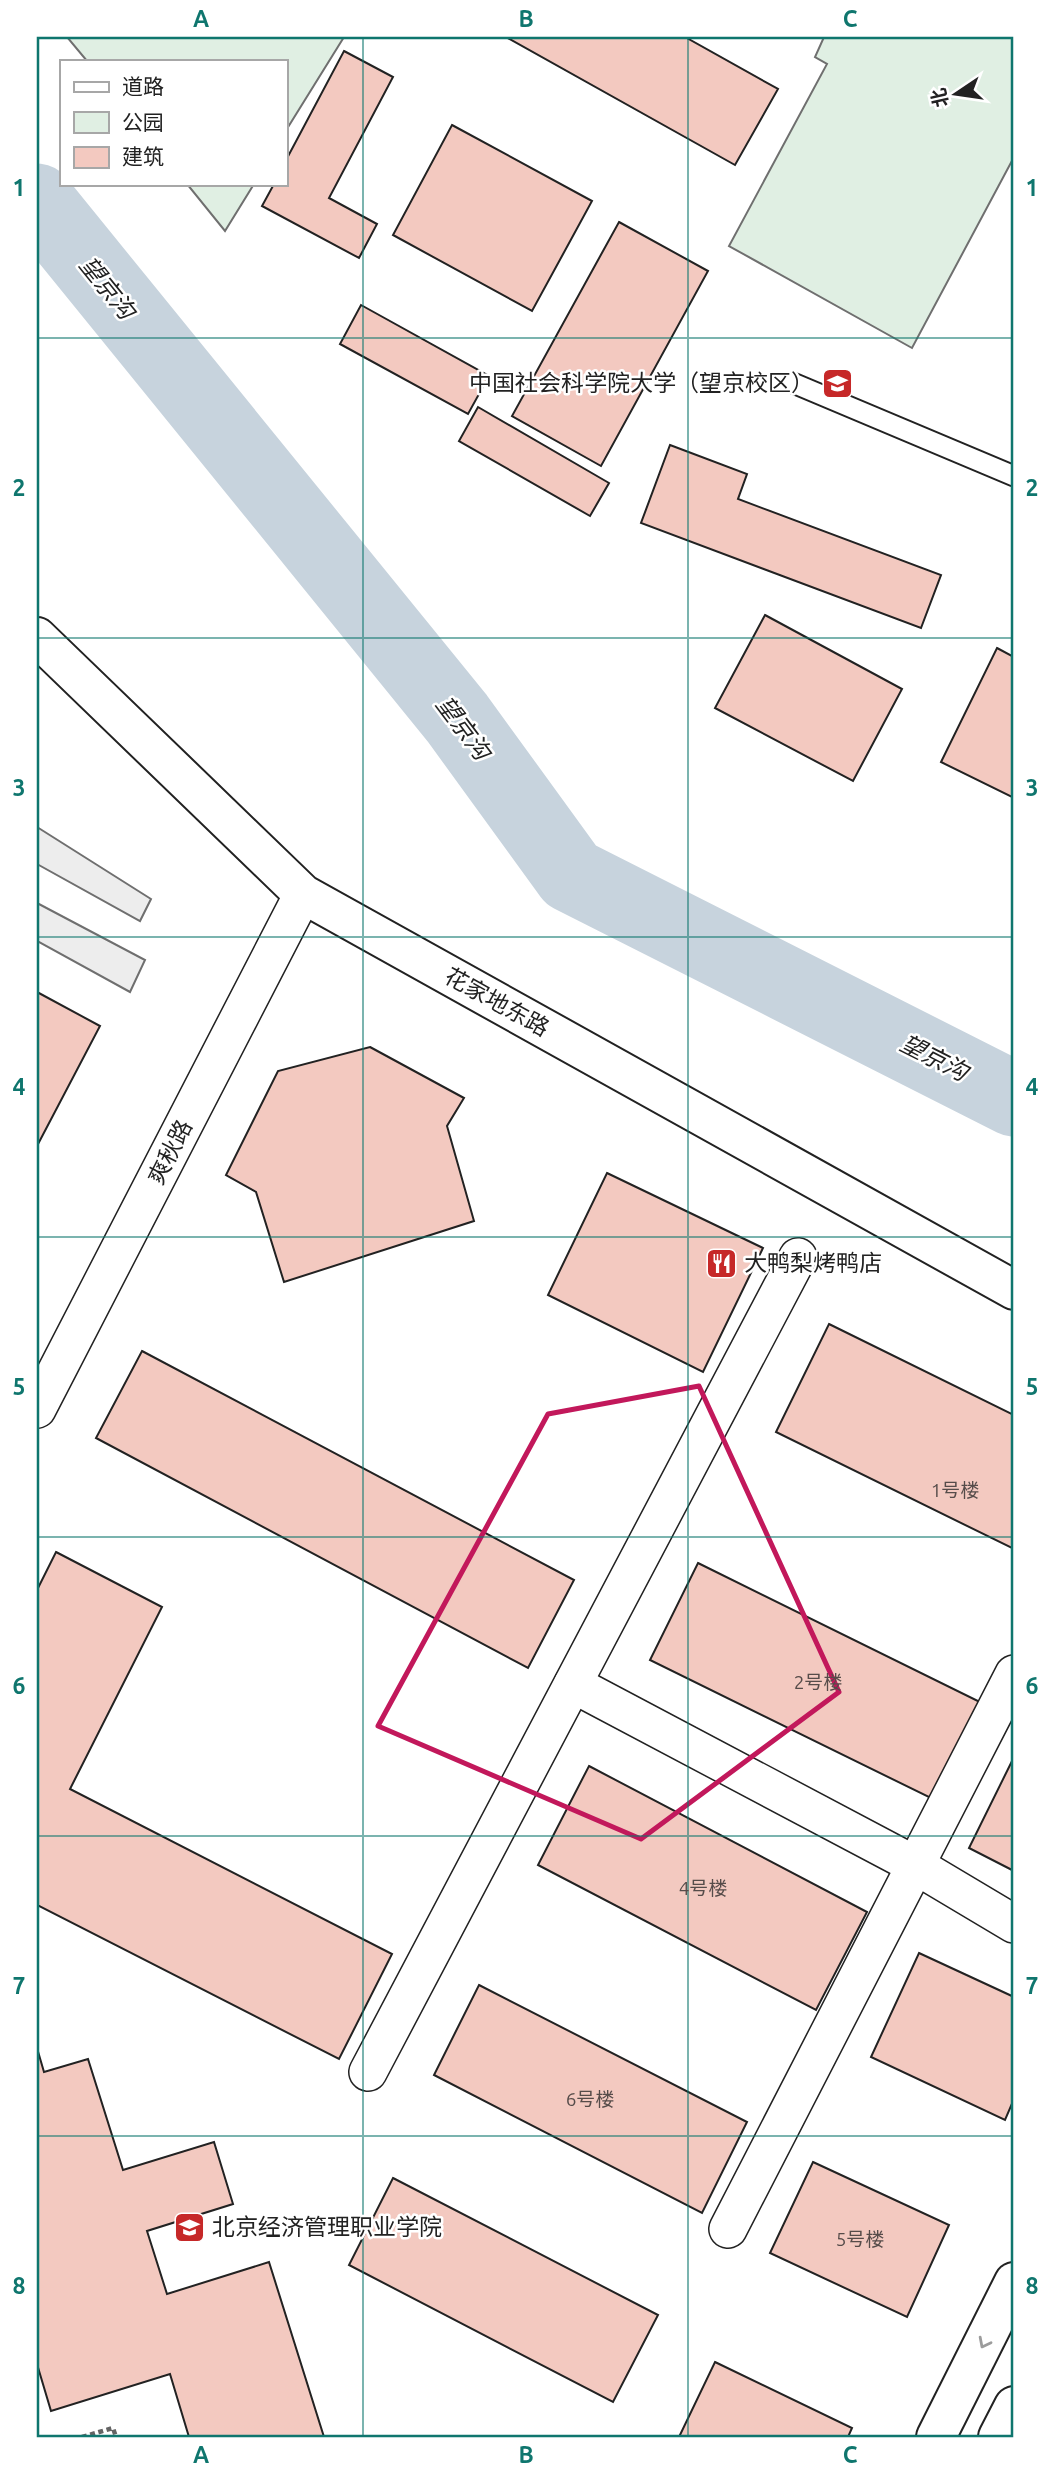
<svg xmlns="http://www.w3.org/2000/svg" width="1051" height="2474" font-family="Ubuntu,'Noto Sans SC',sans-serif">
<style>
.green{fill:#e0efe3;stroke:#6f6f6f;stroke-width:2}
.parking{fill:#ededed;stroke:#6f6f6f;stroke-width:2}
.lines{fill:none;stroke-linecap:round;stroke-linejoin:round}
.river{stroke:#c7d3dd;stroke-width:75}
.building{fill:#f3c9c0;stroke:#222;stroke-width:2}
.lane-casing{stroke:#222;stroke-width:23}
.street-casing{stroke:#222;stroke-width:40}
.secondary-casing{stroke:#222;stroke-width:42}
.path{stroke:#646464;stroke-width:4.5;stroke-dasharray:5 3.5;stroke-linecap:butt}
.lane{stroke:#fff;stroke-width:19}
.street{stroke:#fff;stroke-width:37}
.secondary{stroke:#fff;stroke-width:38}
.oneway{stroke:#9c9c9c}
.marked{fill:none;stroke:#c2185b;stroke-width:5;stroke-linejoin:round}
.grid{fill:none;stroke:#0f766e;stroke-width:2;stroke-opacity:0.55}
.labels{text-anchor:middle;stroke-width:5;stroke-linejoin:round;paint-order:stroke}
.number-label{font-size:19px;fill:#564c4a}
.poi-label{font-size:23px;fill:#222;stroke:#fff;text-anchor:start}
.street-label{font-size:23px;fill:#222;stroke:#fff}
.water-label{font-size:24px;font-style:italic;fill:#222;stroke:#fff}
.neatline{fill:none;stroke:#0f766e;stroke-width:2.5}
.grid-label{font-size:23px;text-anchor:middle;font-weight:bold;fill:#0f766e}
</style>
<rect width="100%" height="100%" fill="#fff"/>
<!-- green -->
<g class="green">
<path d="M67 37H344L285 132V61H87Z"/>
<path d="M824 37H1014V157L912 348 729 246 827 64 815 57Z"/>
<path d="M187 184H254L225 231Z"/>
</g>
<!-- parking -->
<g class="parking">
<path d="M37 827 151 899 140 921 37 864Z"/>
<path d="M37 903 145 960 130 992 37 941Z"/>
</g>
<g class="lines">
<!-- river -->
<path class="river" d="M37 201 457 718 571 875 1014 1099"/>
</g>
<!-- building -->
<g class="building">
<path d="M506 37H685L778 89 735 165Z"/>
<path d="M344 51 393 77 329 198 377 224 359 258 262 206 274 184H285V162Z"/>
<path d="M452 125 592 201 532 311 393 235Z"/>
<path d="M619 222 708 271 601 466 512 416Z"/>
<path d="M361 305 489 376 468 414 340 344Z"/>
<path d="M478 407 609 483 590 516 459 441Z"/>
<path d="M670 445 747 474 738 499 941 575 921 628 641 523Z"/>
<path d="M765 615 902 689 853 781 715 708Z"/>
<path d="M997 648 1014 657V798L941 762Z"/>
<path d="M37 992 100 1026 37 1146Z"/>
<path d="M370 1047 464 1098 447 1126 474 1221 284 1282 256 1192 226 1175 278 1071Z"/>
<path d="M607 1173 763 1248 703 1372 548 1295Z"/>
<path d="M829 1324 1014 1415V1549L776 1432Z"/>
<path d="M142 1351 574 1580 528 1668 96 1438Z"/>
<path d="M56 1552 162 1607 70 1789 392 1954 339 2059 37 1905V1590Z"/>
<path d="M698 1563 986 1705 939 1802 650 1660Z"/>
<path d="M1014 1757V1871L969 1848Z"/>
<path d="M589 1766 867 1912 816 2010 538 1865Z"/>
<path d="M919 1953 1014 1997V2099L1005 2120 871 2057Z"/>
<path d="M479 1985 747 2122 702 2213 434 2075Z"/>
<path d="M37 2048 44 2072 88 2059 123 2170 214 2142 233 2204 147 2231 167 2294 269 2262 324 2437H189L170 2374 51 2411 37 2364Z"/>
<path d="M813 2162 949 2225 907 2317 770 2253Z"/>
<path d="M393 2178 658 2315 613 2402 349 2265Z"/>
<path d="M715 2362 852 2428 848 2437H679Z"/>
</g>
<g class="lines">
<defs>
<path id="lane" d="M793 383 1014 476"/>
<g id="street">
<path d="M37 1409 303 894"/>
<path d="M573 1684 915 1865 1014 1924"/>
<path d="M368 2072 798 1257"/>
<path d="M728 2229 1014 1674"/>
</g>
<g id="secondary">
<path d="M37 637 303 894 1014 1290"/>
<path d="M936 2437 1014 2282"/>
<path d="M998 2437 1014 2406"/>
</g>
</defs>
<!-- lane casing -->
<use href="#lane" class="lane-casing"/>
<!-- street casing -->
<use href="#street" class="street-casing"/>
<!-- secondary casing -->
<use href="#secondary" class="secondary-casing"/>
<!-- path -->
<path class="path" d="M82 2437 113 2428 116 2437"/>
<!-- lane -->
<use href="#lane" class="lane"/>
<!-- street -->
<use href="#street" class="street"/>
<!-- secondary -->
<use href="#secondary" class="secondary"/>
</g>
<!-- one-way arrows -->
<defs><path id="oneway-chevron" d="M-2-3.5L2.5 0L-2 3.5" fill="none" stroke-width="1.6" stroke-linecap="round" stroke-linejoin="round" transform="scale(1.75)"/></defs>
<use class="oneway" href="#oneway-chevron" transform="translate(984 2343) rotate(117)"/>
<!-- marked area -->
<path class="marked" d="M699 1386 839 1692 641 1839 378 1726 548 1414Z"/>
<!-- grid -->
<path class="grid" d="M363 37V2437M688 37V2437M37 338H1014M37 638H1014M37 937H1014M37 1237H1014M37 1537H1014M37 1836H1014M37 2136H1014"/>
<!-- icons -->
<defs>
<symbol id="university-square" viewBox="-11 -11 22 22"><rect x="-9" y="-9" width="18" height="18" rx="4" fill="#c62828" stroke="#fff"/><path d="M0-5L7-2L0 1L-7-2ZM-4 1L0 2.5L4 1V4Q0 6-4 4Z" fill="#fff"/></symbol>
<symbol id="restaurant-square" viewBox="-11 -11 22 22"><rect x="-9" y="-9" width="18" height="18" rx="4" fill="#c62828" stroke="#fff"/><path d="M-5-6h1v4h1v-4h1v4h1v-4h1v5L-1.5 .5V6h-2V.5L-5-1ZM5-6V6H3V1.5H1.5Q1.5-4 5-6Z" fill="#fff"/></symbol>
</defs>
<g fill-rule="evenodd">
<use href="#university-square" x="820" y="366" width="35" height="35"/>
<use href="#restaurant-square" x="704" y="1246" width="35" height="35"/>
<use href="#university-square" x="172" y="2210" width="35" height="35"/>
</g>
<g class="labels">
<!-- number labels -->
<g class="number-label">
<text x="955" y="1497">1号楼</text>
<text x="818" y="1689">2号楼</text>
<text x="703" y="1895">4号楼</text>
<text x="590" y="2106">6号楼</text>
<text x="860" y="2246">5号楼</text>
</g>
<!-- poi labels -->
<g class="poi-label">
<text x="814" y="391" text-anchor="end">中国社会科学院大学（望京校区）</text>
<text x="744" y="1271">大鸭梨烤鸭店</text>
<text x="212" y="2235">北京经济管理职业学院</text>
</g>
<!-- street labels -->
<g class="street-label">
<text transform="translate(497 1002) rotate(29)" y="8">花家地东路</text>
<text transform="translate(170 1152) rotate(-63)" y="8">爽秋路</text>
</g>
<!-- water labels -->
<g class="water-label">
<text transform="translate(107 288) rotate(51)" y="8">望京沟</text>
<text transform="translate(463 728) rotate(53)" y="8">望京沟</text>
<text transform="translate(934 1058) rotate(27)" y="8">望京沟</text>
</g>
</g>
<!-- border -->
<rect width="1051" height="2474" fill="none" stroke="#ffffff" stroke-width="77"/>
<!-- legend -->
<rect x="60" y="60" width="228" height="126" fill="#ffffff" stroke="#a7a7a7" stroke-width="2"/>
<rect x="74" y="82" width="35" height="10" fill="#ffffff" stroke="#a7a7a7" stroke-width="2"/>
<text x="122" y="94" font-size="21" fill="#222222">道路</text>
<rect x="74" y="112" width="35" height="21" fill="#e0efe3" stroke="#a7a7a7" stroke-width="2"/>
<text x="122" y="130" font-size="21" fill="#222222">公园</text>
<rect x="74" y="147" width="35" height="21" fill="#f3c9c0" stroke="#a7a7a7" stroke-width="2"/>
<text x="122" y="164" font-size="21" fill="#222222">建筑</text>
<!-- north arrow -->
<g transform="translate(956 94) rotate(257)" stroke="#ffffff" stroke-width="5" paint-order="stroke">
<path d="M0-5L12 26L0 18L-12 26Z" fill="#222222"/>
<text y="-10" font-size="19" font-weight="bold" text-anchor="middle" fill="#222222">北</text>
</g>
<rect x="38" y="38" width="974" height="2398" class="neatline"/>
<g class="grid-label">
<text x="201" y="27">A</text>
<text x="526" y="27">B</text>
<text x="850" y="27">C</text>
<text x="19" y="196">1</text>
<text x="1032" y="196">1</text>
<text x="19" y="496">2</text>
<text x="1032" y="496">2</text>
<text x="19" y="796">3</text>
<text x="1032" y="796">3</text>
<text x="19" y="1095">4</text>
<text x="1032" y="1095">4</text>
<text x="19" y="1395">5</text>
<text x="1032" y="1395">5</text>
<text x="19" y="1694">6</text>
<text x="1032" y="1694">6</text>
<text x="19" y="1994">7</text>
<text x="1032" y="1994">7</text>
<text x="19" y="2294">8</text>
<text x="1032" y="2294">8</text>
<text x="201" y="2463">A</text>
<text x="526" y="2463">B</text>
<text x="850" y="2463">C</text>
</g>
</svg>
